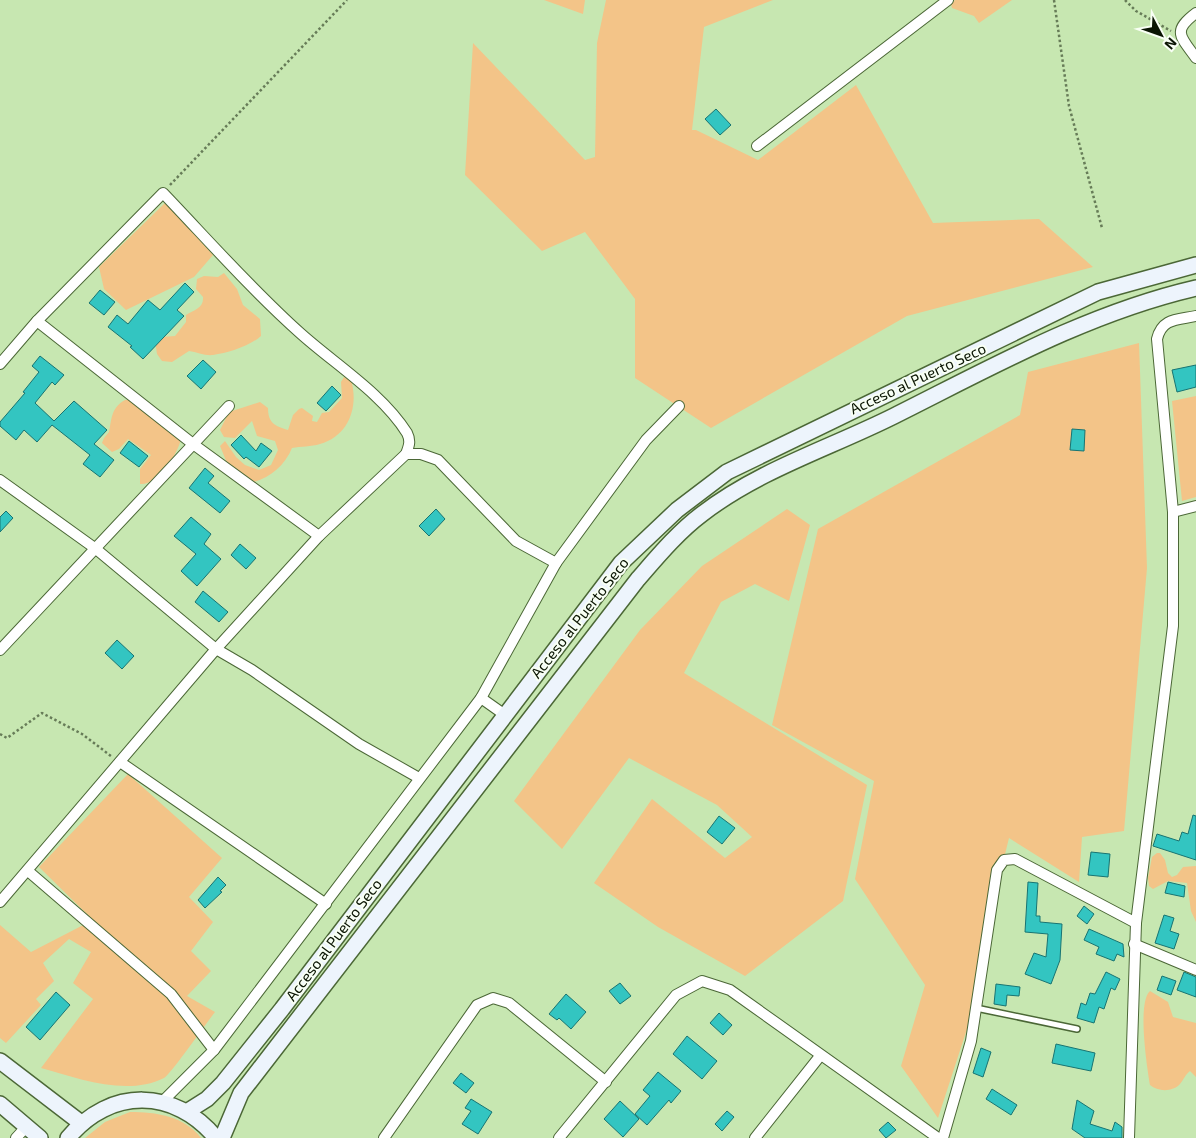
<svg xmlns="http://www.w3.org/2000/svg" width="1196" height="1138" font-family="'Exo 2',sans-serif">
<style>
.green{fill:#f3c488}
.building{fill:#33c5c1;stroke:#187472}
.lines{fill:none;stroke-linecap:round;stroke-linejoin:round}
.lane-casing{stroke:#4b6736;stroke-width:8}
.street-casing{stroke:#4b6736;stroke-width:12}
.secondary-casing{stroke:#4b6736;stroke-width:18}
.path{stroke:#677c58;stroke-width:2.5;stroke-dasharray:2.5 2.5;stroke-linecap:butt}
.lane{stroke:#fff;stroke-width:5}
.street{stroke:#fff;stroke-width:10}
.secondary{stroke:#edf4fc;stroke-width:15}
.labels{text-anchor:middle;stroke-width:4;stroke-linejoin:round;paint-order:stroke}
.street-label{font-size:15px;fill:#0a1503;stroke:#f8fff4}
</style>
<rect width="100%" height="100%" fill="#c7e7b1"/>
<!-- green -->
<g class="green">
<path d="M544 0H585L583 14Z"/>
<path d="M606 0H773L704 27 692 130H696L758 160 856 85 933 223 1039 219 1093 267 907 316 711 428 635 378V299L585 232 542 251 465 175 473 43 585 160 595 157 597 43Z"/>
<path d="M955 0H1012L979 23 974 16 952 8 951 4Z"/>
<path d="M166 202 213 255 194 277 126 310 104 289 99 267Z"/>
<path d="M224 273 237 289 243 305 260 319 261 336C250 346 228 353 213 355 205 356 197 352 189 351L172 362 162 361 157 354 155 341 162 337 175 336 186 322V315C194 310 204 308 203 297L196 289 197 279 204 276 218 277Z"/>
<path d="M1139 343 1147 568 1124 831 1082 837 1079 882 1009 838 988 923 967 1029 938 1118 901 1066 925 985 855 879 874 781 772 725 818 529 1020 415 1028 372Z"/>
<path d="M344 377 351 380C359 406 349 436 320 444 311 447 301 446 292 448 285 465 271 477 254 482L227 463 220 446 225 441 236 457 245 465 259 470 271 465 278 450 275 441 257 436 252 421 235 438 224 437 220 430 229 412 260 402 268 408C268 423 275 426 288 430L293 415 299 409 302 408 313 416 312 421 317 422 322 413 329 412 342 398 341 382Z"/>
<path d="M1196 396V497L1182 501 1172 401Z"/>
<path d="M125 400H131L181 438C179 453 157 486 140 484V469L151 455 128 439 119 449 112 452 102 443 104 438 109 432C112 418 111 408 125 400Z"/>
<path d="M787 509 810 525 789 601 755 584 721 602 684 673 867 785 843 901 745 976 658 927 594 883 652 799 725 858 752 837 717 805 629 758 562 849 514 801 640 630 702 566Z"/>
<path d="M128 774 222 858 189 897 213 922 191 951 211 971 187 996 215 1012C207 1022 171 1074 164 1078 126 1097 78 1078 41 1068L93 999 73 983 91 952 69 939 43 963 54 981 36 999 41 1005 6 1043 0 1038V925L31 952 93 920 39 867Z"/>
<path d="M1157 853H1160L1165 860 1168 873 1172 877 1177 875 1183 867 1196 866V922L1191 911 1187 883 1168 881 1153 889 1149 886 1148 878 1152 857Z"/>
<path d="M1150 991 1168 1002 1173 1017 1196 1023V1077L1190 1071C1185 1075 1184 1079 1180 1084 1173 1092 1158 1092 1150 1085 1147 1067 1137 1002 1150 991Z"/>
<path d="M130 1112C156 1112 184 1116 201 1138H85L105 1122Z"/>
</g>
<!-- building -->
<g class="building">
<path d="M716 109 731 125 720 135 705 119Z"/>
<path d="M185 283 194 292 177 310 184 316 143 359 130 347 132 346 108 327 117 315 128 324 148 300 160 310Z"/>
<path d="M100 290 115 302 104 315 89 303Z"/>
<path d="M40 356 64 375 55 385 52 382 35 403 54 421 74 401 107 430 94 444 114 460 100 477 83 464 90 455 52 425 37 442 24 430 16 440 0 426V422L25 393 23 392 39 372 32 366Z"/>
<path d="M203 360 216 372 201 389 187 376Z"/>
<path d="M1196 365V387L1177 392 1172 370Z"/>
<path d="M332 386 341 395 326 411 317 403Z"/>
<path d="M1072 429 1085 430 1084 451 1070 450Z"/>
<path d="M241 435 256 451 261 443 272 451 259 467 246 457 244 459 231 445Z"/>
<path d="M129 441 148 456 139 467 120 453Z"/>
<path d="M205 468 214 476 208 483 230 501 220 513 189 488Z"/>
<path d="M436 509 445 519 429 536 419 526Z"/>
<path d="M6 511 13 518 0 532V517Z"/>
<path d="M191 517 211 534 204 544 221 559 197 586 181 571 196 554 174 536Z"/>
<path d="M240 544 256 558 246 569 231 555Z"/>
<path d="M203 591 228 612 219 622 195 602Z"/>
<path d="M117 640 134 656 122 669 105 653Z"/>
<path d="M1193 815 1196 816V860L1153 846 1157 834 1179 841 1182 832 1188 834Z"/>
<path d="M719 816 735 828 722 844 707 832Z"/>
<path d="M1091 852 1110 854 1108 877 1088 875Z"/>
<path d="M218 877 226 885 220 891 222 892 205 908 198 900Z"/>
<path d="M1028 882 1038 883 1036 916H1040V922L1062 924 1060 960 1051 984 1025 974 1034 953 1046 957 1048 934 1025 932Z"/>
<path d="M1168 882 1185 886 1184 897 1165 893Z"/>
<path d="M1084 906 1094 914 1087 924 1077 916Z"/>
<path d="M1164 915 1174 918 1170 931 1179 934 1174 949 1155 943Z"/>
<path d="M1089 929 1123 944 1124 957 1117 954 1114 961 1096 954 1099 947 1084 940Z"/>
<path d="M1106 972 1120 979 1115 990 1111 988 1104 1009 1099 1007 1094 1023 1077 1018 1081 1003 1086 1005 1090 993 1095 994Z"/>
<path d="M1184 972 1196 977V997L1177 990Z"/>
<path d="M1162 976 1176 981 1171 995 1157 990Z"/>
<path d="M620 983 631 996 620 1004 609 991Z"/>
<path d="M996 984 1020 987 1019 996 1007 995 1006 1006 994 1004Z"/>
<path d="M56 992 70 1005 40 1040 26 1027Z"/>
<path d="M566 994 586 1012 571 1029 559 1018 557 1020 549 1014Z"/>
<path d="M719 1013 732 1025 723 1035 710 1023Z"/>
<path d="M687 1036 717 1061 702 1079 673 1054Z"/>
<path d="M1056 1044 1095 1053 1091 1071 1052 1063Z"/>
<path d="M981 1048 991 1052 983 1077 973 1073Z"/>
<path d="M658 1072 681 1091 671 1103 669 1100 647 1125 635 1114 650 1096 643 1090Z"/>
<path d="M461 1073 474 1083 466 1093 453 1083Z"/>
<path d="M992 1089 1017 1105 1011 1115 986 1099Z"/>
<path d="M471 1099 492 1112 478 1134 462 1124 471 1111 465 1108Z"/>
<path d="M1077 1100 1094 1111 1090 1124 1112 1131 1115 1122 1122 1127V1138H1085L1072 1129Z"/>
<path d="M620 1101 639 1119 623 1137 604 1119Z"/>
<path d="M727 1111 734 1117 722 1131 715 1124Z"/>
<path d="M888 1122 896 1130 886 1138 879 1130Z"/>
</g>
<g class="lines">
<defs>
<path id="lane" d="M976 1008 1077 1029"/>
<g id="street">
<path d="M1196 13C1172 31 1180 36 1196 58"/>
<path d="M757 146 948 0"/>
<path d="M37 321 193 444 319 536"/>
<path d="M0 364 37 321 163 193C207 239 251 289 299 332 333 363 382 393 407 433 411 441 409 446 406 454"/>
<path d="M0 480 96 549 216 649 252 670 359 744 419 778"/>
<path d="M1173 512 1196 506"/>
<path d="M0 650 229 406"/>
<path d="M481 698 505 715"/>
<path d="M120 762 326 904"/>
<path d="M28 871 171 994 214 1050"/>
<path d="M0 902 216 649 319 536 406 454H421L438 460 516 541 556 563"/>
<path d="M1134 944 1196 970"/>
<path d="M162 1102 214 1050 481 698 556 563 646 440 679 406"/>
<path d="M16 1138 27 1126"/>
<path d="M384 1138 477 1005 493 998 509 1003 606 1082"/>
<path d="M559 1138 676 995 702 981 730 990 938 1138"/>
<path d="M755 1138 820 1056"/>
<path d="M943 1138 971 1041 997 870 1004 860 1015 859 1136 923"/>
<path d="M1129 1138 1136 923 1173 626V512L1157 339C1162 318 1177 320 1196 316"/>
</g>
<g id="secondary">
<path d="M0 1061 81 1123"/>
<path d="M0 1104 40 1138"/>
<path d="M188 1111 207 1099 223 1083 282 1009 621 563 677 510 727 472 1098 292 1196 265"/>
<path d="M68 1138C110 1087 175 1088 216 1138"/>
<path d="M222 1138 241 1093 638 579C658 556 678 532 702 514 759 470 830 448 894 416 992 367 1088 313 1196 288"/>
</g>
</defs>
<!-- lane casing -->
<use href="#lane" class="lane-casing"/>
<!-- street casing -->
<use href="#street" class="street-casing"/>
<!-- secondary casing -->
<use href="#secondary" class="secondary-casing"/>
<!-- path -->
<g class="path">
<path d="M1054 0 1069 106 1102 228"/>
<path d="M1125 0 1136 11 1171 31"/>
<path d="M170 185 347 0"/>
<path d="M0 734 7 738 42 713 82 734 111 756"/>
</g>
<!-- lane -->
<use href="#lane" class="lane"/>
<!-- street -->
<use href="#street" class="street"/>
<!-- secondary -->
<use href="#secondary" class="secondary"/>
</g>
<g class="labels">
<!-- street labels -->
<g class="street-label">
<text transform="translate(918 379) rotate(-25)" y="5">Acceso al Puerto Seco</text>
<text transform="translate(580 618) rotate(-52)" y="5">Acceso al Puerto Seco</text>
<text transform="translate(334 940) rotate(-53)" y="5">Acceso al Puerto Seco</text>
</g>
</g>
<!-- north arrow -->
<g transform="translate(1161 35) rotate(131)" stroke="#f8fff4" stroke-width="4" paint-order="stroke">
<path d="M0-4L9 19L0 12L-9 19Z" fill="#0a1503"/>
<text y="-8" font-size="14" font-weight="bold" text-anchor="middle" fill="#0a1503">N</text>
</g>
</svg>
